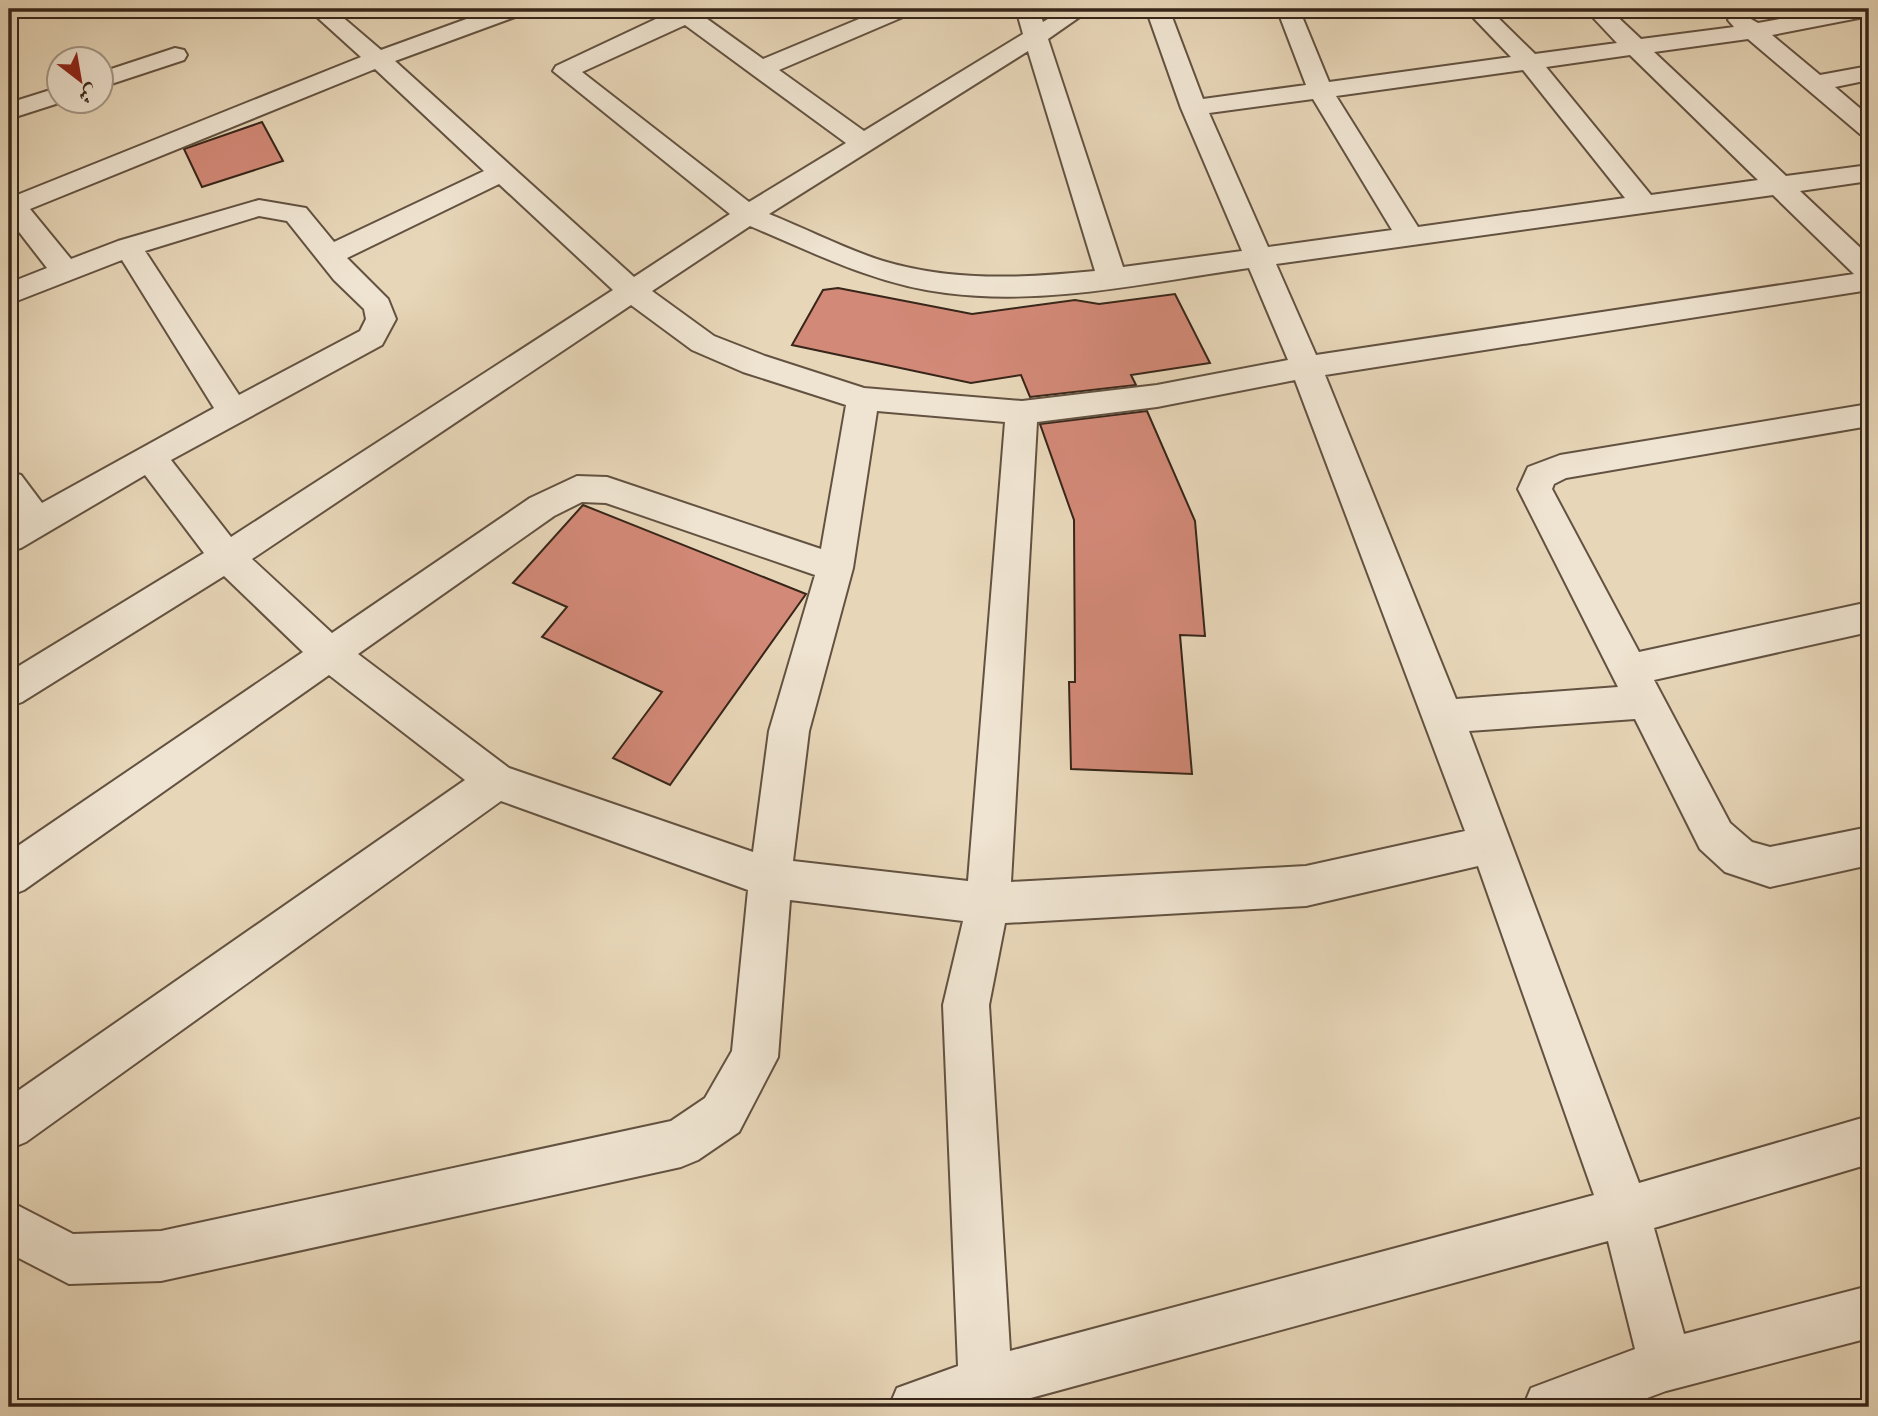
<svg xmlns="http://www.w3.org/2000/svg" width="1878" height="1416" font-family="'Libre Caslon Text',Amiri,serif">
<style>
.building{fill:#d28977;stroke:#372619;stroke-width:2}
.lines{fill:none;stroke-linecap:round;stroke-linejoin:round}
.street-casing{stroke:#635241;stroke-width:4}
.street{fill:#efe4d1;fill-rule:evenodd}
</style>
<rect width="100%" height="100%" fill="#e7d6b8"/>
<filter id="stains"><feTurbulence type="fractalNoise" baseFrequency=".00286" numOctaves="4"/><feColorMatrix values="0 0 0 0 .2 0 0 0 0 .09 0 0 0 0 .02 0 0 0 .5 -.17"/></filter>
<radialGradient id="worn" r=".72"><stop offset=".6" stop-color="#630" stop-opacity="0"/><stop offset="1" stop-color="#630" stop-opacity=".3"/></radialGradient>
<!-- building -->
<g class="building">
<path d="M262 122 283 161 202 187 184 149Z"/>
<path d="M838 288 972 314 1075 300 1099 304 1175 294 1210 363 1131 375 1136 385 1030 397 1021 375 971 383 792 345 823 290Z"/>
<path d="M1147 411 1195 521 1205 636 1180 635 1192 774 1071 769 1069 682H1075L1074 520 1040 424Z"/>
<path d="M583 505 806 594 670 785 613 758 662 692 542 637 567 607 513 583Z"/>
</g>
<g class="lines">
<defs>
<g id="street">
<path d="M308 9H333L381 50 494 9H526L523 14 395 61 634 277 730 214 553 71 556 66 677 9H711L703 16 763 59 883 9H913L910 14 779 70 864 131 1023 34 1016 9H1038L1043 22 1064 9H1091L1048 39 1123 267 1242 251 1181 108 1146 9H1169L1203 99 1306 85 1277 9H1299L1329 82 1511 57 1465 9H1489L1535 54 1617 43 1585 9H1609L1641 39 1734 27 1728 20 1732 15 1740 13 1758 23 1834 9H1869V16L1772 35 1820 75 1869 66V80L1835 87 1869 116V137L1860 134 1748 39 1654 52 1786 176 1869 165V181L1800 191 1869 256V290L1325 375 1456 699 1618 687 1518 489 1528 467 1560 455 1869 404V426L1566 478 1554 484 1552 489 1639 652 1869 602V632L1654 680 1730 823 1752 842 1770 847 1869 827V865L1770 887 1725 872 1700 849 1635 719 1469 731 1639 1183 1869 1116V1164L1654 1228 1684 1334 1869 1286V1338L1666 1391 1623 1407H1523L1531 1388 1635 1349 1608 1241 998 1407H889L897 1388 958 1366 943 1005 963 921 790 900 778 1057 739 1132 698 1160 681 1167 161 1281 69 1284 9 1253V1201L73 1234 161 1231 671 1121 705 1098 732 1051 748 890 501 801 26 1142 9 1149V1097L465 780 329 675 24 890 9 896V852L303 652 224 576 22 702 9 707V672L204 553 145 475 21 548 9 551V522L16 518 9 509V472L21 475 42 503 214 408 122 260 9 304V283L47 268 9 219V193L17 195 361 57ZM685 25 846 143 749 202 582 72ZM1028 51 1095 271C1025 278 952 282 883 261 845 249 807 229 769 214ZM1630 55 1758 180 1651 195 1546 67ZM375 69 484 171 334 242 306 208 259 200 118 241 71 259 30 209ZM1523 70 1625 198 1418 227 1336 96ZM1313 99 1392 230 1268 247 1209 113ZM499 184 613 290 231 537 171 460 382 345 396 319 388 299 347 258ZM1773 195 1854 274 1316 355 1276 264ZM259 216 287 221 334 280 364 309 366 319 360 331 239 395 145 251ZM750 226C814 253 877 285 946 293 1046 306 1150 282 1249 268L1288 360 1157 385 1022 401 864 388 765 356 714 336 652 291ZM631 305 692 350 743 372 846 405 821 549 607 477 577 476 530 498 332 633 252 559ZM1295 380 1465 831 1306 866 1011 882 1037 422 1157 407ZM877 411 1005 422 968 881 793 861 809 731 853 568ZM582 502 606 503 815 575 769 731 753 852 509 768 358 654 554 516ZM1478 866 1594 1195 1010 1351 989 1005 1005 923 1306 906Z"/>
<path d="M175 48 184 50 187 55 184 60 102 87V72Z"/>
<path d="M60 87V102H62L9 119V103Z"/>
</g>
</defs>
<!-- street casing -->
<use href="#street" class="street-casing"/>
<!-- street -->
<use href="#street" class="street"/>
</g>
<!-- margin -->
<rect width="1878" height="1416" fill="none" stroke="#e7d6b8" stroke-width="35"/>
<rect x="10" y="10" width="1857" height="1395" fill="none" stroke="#372619" stroke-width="3.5"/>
<rect x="18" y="18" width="1843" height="1381" fill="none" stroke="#372619" stroke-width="2"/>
<!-- north arrow -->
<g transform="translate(80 80) rotate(149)"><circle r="33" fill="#efe4d1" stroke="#a59887" stroke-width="2"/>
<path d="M0-5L12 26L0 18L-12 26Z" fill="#8f2418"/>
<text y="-10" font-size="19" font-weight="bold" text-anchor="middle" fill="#372619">ش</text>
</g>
<rect width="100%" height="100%" filter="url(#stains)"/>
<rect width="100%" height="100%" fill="url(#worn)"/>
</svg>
